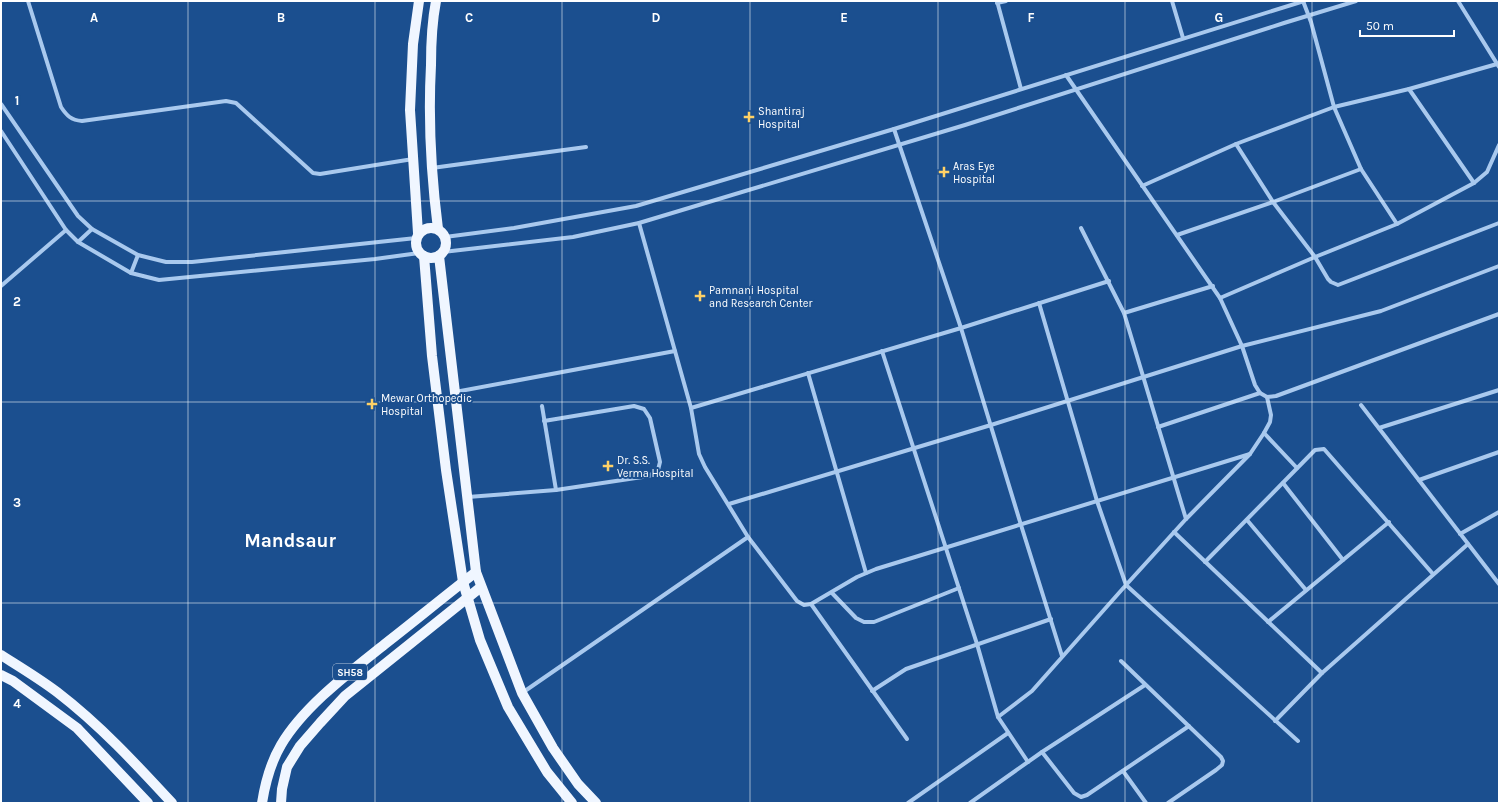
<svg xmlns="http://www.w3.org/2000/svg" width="1500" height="804" font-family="Karla,sans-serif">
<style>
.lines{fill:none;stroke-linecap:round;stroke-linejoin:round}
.street{stroke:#a9c9ee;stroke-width:4}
.primary{stroke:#f0f6ff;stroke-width:10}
.grid{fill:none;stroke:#fff;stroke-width:1;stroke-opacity:0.55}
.poi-dot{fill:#ffd166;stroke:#1b4f8f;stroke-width:1.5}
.labels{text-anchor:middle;stroke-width:4;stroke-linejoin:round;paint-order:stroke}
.shield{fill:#1b4f8f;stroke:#bbcadd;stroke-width:1}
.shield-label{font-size:10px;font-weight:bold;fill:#fff}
.poi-label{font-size:11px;fill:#fff;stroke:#1b4f8f;text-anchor:start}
.town-label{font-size:19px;font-weight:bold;fill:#fff;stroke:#1b4f8f}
.grid-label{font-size:13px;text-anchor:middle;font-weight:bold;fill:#fff;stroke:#1b4f8f;stroke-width:4;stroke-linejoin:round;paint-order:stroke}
</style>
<rect width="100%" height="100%" fill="#1b4f8f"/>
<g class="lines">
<!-- street -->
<g class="street">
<path d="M28 1 61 107C67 116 71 120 82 121L226 101 236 103 313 173 320 174 413 159"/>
<path d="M997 1 1021 89"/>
<path d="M1172 1 1183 38"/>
<path d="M1458 1 1499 67"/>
<path d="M997 3 1006 1"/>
<path d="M1066 75 1220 298 1242 346 1255 385 1260 393 1267 397 1276 396 1499 314"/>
<path d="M1 104 78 216 92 229 138 255 166 262H192L416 238"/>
<path d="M894 129 961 328 1021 525 1062 656"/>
<path d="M1 131 66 230 78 242 131 273 159 280 375 259 419 253"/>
<path d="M1236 144 1273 202 1315 257 1328 279 1331 282 1338 285 1499 223"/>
<path d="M432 168 586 147"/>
<path d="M1474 183 1487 172 1499 145"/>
<path d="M1142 186 1236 144 1334 107 1311 22 1303 1"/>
<path d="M639 223 691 408 699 454 705 467 748 537 797 601 804 605 811 604 857 577 876 569 1250 454"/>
<path d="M1397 224 1361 169 1334 107 1409 89 1497 64"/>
<path d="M1081 228 1124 313 1186 519"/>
<path d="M1177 235 1273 202 1361 169"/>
<path d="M445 237 514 228 636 206 894 129 1304 1"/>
<path d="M78 242 92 229"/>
<path d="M443 252 573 237 639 223 965 125 1284 23 1356 1"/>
<path d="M131 273 138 255"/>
<path d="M1 286 66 230"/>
<path d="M1220 298 1315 257 1397 224 1474 183 1409 89"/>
<path d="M1039 303 1097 501 1126 585 1298 741"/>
<path d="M1124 313 1213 286"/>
<path d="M882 351 977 644 998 717 1028 762"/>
<path d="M808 373 866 573"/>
<path d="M455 392 675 351"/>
<path d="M1361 405 1499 584"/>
<path d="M542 406 556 490"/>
<path d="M691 408 961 328 1109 281"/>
<path d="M1158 427 1260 393"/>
<path d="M1379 428 1499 390"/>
<path d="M1264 433 1297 468"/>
<path d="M1419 480 1499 452"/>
<path d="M1283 483 1343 560"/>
<path d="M468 497 556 490 649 476 658 470 660 462 650 418 644 409 634 406 544 421"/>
<path d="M729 504 991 425 1242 346 1381 311 1499 266"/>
<path d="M1247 520 1306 590"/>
<path d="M1174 532 1322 673"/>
<path d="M1460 534 1499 512"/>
<path d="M1205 562 1315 450 1324 449 1433 574"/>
<path d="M832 593 856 618 864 622H874L959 588"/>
<path d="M811 604 907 739"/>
<path d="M1268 622 1389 522"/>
<path d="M1121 661 1221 757 1223 761 1222 765 1216 770 1168 803"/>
<path d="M872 691 906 669 1051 619"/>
<path d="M522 693 748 537"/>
<path d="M998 717 1032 691 1126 585 1186 519 1250 454 1264 433 1270 422 1271 415 1267 397"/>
<path d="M1275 721 1322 673 1468 544"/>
<path d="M1042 752 1074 793 1081 797 1087 795 1189 726"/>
<path d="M1123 771 1146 803"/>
<path d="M908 803 1008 733"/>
<path d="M970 803 1042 752 1145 685"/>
</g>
<!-- primary -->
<g class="primary">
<path d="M436 1C432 22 431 43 431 65 428 120 431 174 438 229"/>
<circle cx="431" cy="243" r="15"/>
<path d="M418 233 410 110 413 44 419 1"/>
<path d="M424 256 432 356 446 470 463 582 480 640 508 707 547 772 572 803"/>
<path d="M439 256 476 572 522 693 553 748 578 784 596 803"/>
<path d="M1 655C20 667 40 679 57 692 100 725 136 764 172 803"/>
<path d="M1 675 13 681 77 728 148 803"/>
<path d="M262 803C265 784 271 762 281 745 304 706 350 672 385 644 416 620 446 595 476 572"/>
<path d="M281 803 282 789 287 767 300 746 320 723 345 696 481 587"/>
</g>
</g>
<!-- grid -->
<path class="grid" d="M188 1V803M375 1V803M562 1V803M750 1V803M938 1V803M1125 1V803M1312 1V803M1 201H1499M1 402H1499M1 603H1499"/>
<!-- markers -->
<g class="poi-dot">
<path d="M747 111h4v4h4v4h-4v4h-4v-4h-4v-4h4z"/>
<path d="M942 166h4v4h4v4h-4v4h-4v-4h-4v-4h4z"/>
<path d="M698 290h4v4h4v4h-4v4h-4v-4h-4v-4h4z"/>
<path d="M370 398h4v4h4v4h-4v4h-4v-4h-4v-4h4z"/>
<path d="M606 460h4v4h4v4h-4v4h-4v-4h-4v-4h4z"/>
</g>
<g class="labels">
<!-- shield labels -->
<rect class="shield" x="333" y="664" width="34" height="16" rx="3"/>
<g class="shield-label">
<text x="350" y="676">SH58</text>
</g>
<!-- poi labels -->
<g class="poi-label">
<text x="758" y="115">Shantiraj<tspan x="758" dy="13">Hospital</tspan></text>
<text x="953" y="170">Aras Eye<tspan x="953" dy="13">Hospital</tspan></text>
<text x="709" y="294">Pamnani Hospital<tspan x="709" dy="13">and Research Center</tspan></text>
<text x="381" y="402">Mewar Orthopedic<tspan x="381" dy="13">Hospital</tspan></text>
<text x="617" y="464">Dr. S.S.<tspan x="617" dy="13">Verma Hospital</tspan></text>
</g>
<!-- town labels -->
<g class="town-label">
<text x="290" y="547">Mandsaur</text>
</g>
</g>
<g class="grid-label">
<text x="94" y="22">A</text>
<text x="281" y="22">B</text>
<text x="469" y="22">C</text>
<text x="656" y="22">D</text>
<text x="844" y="22">E</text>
<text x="1031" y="22">F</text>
<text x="1219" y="22">G</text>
<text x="17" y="105">1</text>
<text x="17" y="306">2</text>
<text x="17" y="507">3</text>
<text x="17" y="708">4</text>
</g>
<!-- border -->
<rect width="1500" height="804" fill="none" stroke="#ffffff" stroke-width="4"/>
<!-- scale -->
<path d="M1360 30v6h94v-6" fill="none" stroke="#ffffff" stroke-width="2"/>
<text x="1366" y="30" font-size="12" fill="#ffffff" stroke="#1b4f8f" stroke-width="3" paint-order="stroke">50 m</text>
</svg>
